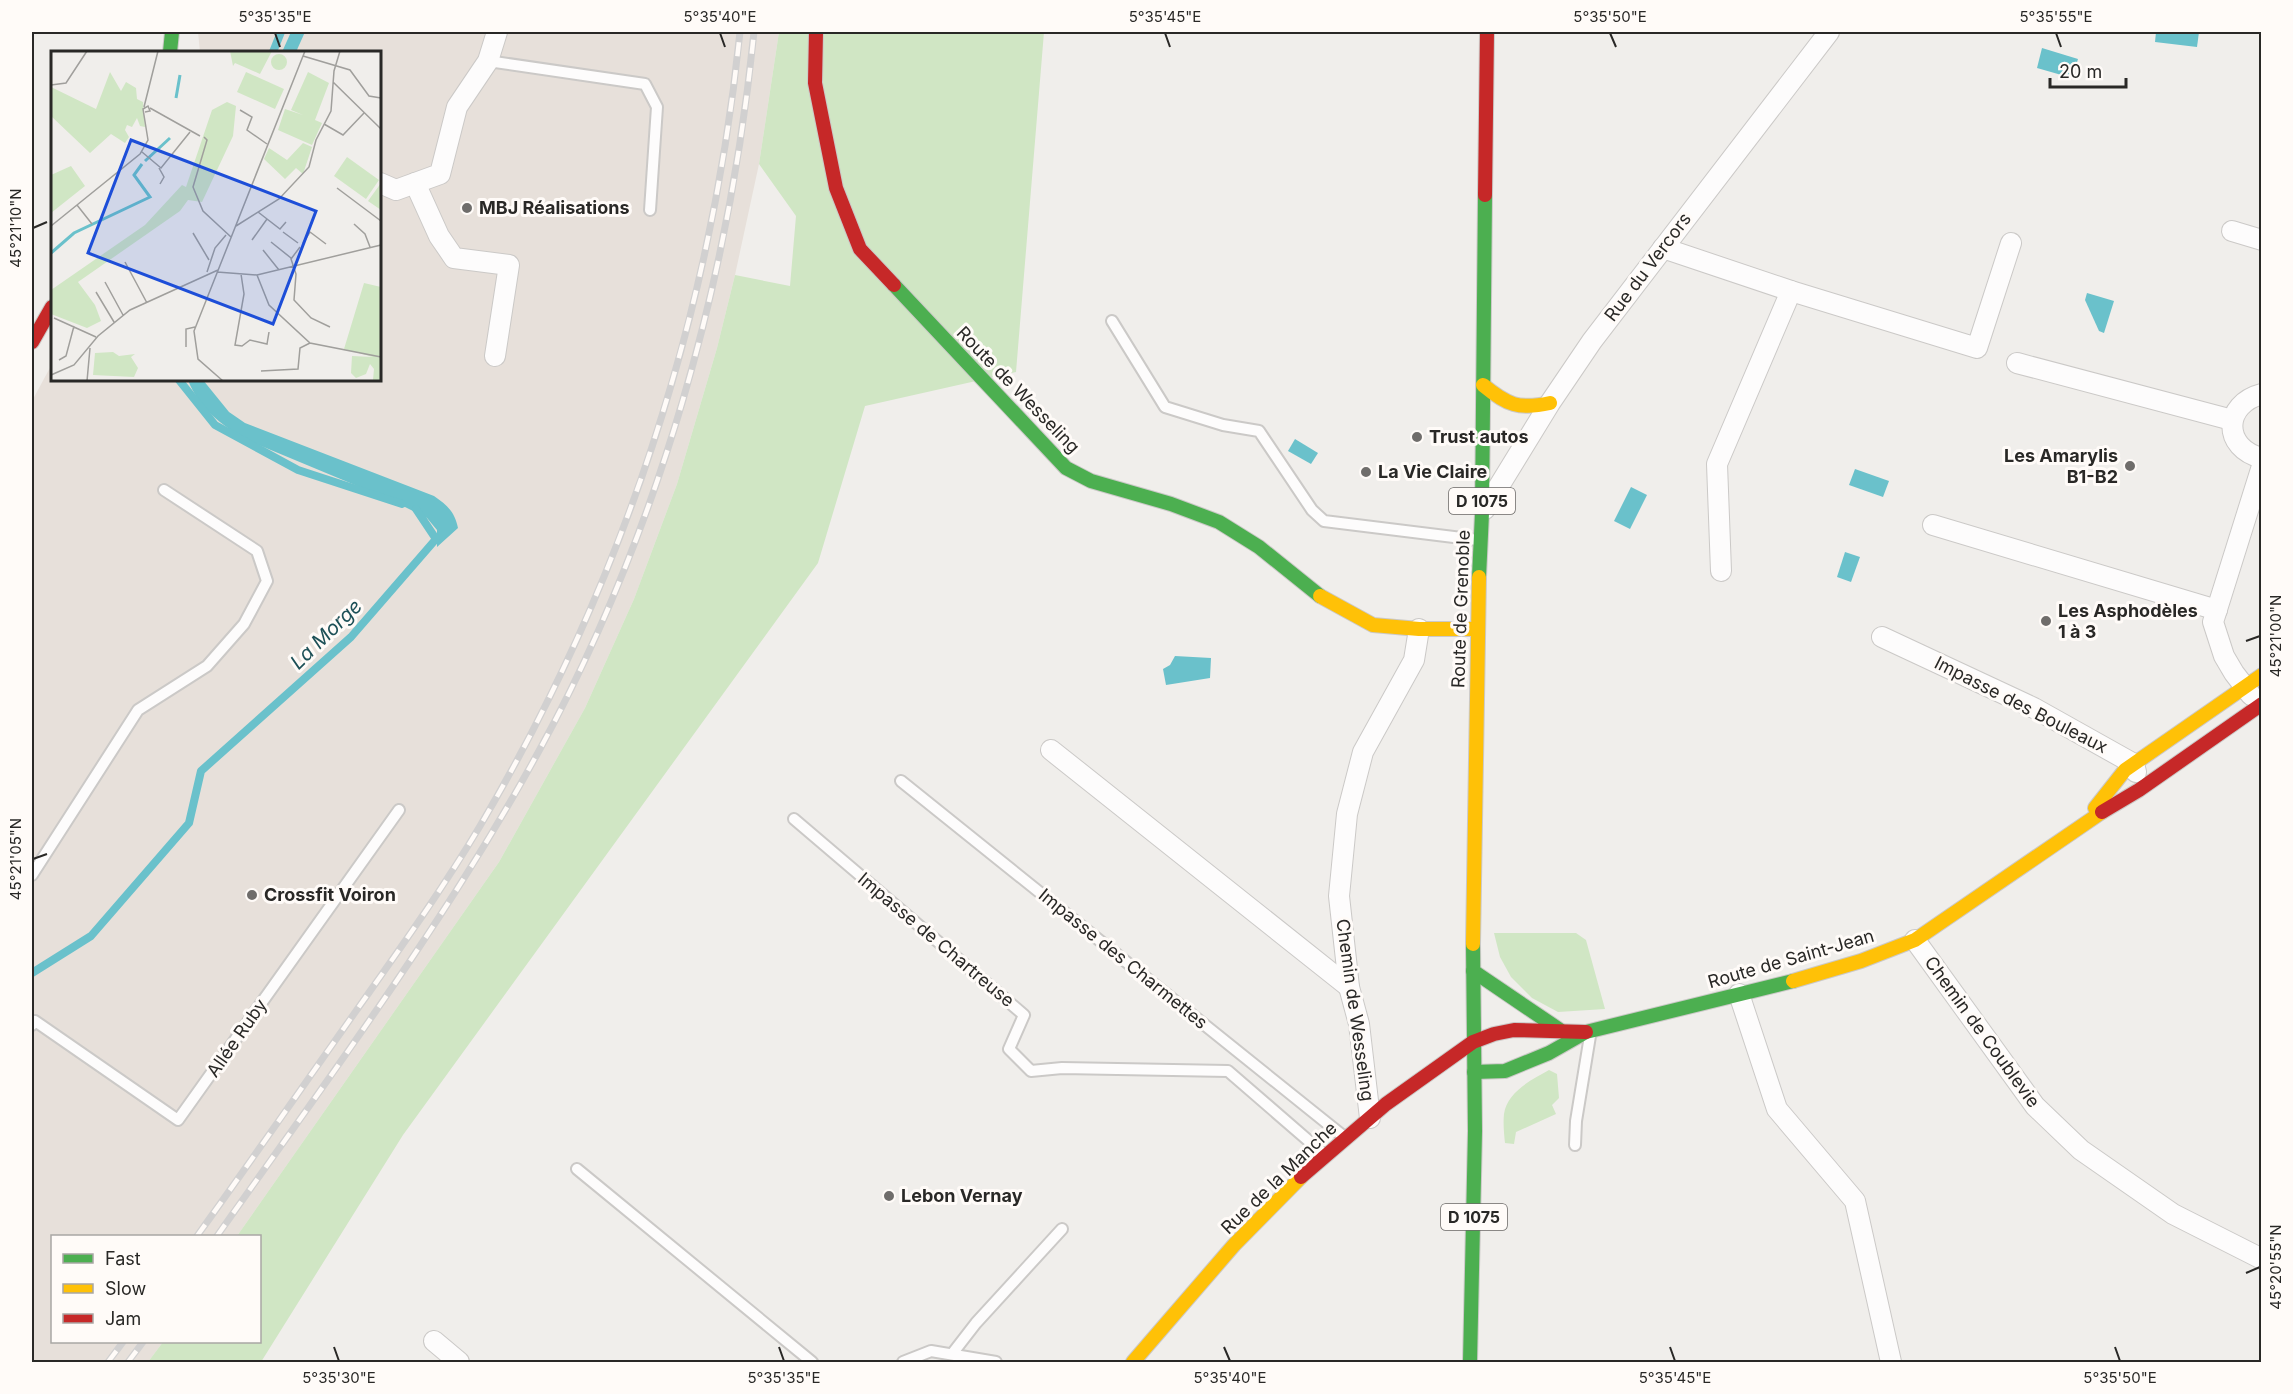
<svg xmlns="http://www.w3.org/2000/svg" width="2293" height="1394" font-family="Inter,sans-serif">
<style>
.built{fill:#e7e0da}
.green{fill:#d0e6c4}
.water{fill:#6ac1cb}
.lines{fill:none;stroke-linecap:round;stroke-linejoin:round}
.stream{stroke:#6ac1cb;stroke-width:8}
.lane-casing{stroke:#cbc9c7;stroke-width:14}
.street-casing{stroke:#cbc9c7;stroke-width:22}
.fast-casing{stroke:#cbc9c7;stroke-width:16}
.slow-casing{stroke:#cbc9c7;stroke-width:16}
.jam-casing{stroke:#cbc9c7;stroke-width:16}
.lane{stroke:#fdfcfc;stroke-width:10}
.street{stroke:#fdfcfc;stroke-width:20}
.fast{stroke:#4caf50;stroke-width:14}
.slow{stroke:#ffc107;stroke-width:14}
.jam{stroke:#c62828;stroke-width:14}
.rail-casing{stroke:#d1d0d0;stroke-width:7}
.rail{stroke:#fffbf8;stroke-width:4.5;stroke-dasharray:14;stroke-linecap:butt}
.ticks{fill:none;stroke:#292826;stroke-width:2}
.poi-dot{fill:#6f6d6b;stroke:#fffbf8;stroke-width:2}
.labels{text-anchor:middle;stroke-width:6;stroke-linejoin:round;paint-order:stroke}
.shield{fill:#fffbf8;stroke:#696765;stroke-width:1.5}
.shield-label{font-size:16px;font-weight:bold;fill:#292826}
.poi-label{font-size:18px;font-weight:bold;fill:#292826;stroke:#fffbf8;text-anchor:start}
.street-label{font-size:18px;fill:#292826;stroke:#fffbf8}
.water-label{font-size:20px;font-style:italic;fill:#1d5057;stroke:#fffbf8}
.inset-river{fill:none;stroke:#6ac1cb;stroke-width:3}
.inset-road{fill:none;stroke:#a09f9c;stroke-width:1.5}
.view{fill:#1d4ed8;fill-opacity:0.15;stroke:#1d4ed8;stroke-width:3}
.inset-edge{fill:none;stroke:#292826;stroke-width:3}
.neatline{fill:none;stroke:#292826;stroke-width:2}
.ticks-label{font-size:15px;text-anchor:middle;fill:#292826}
</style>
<rect width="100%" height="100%" fill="#f0eeeb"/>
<!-- built -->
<path class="built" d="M198 32H779L759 164 735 275 717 348 677 484 634 599 585 708 499 862 237 1236H52V1342H163L148 1362H32V401L52 364V380H380V52H200Z"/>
<!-- green -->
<g class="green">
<path d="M779 32H1044L1016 372 865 406 818 563 403 1135 261 1362H148L163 1342H260V1236H237L499 862 585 708 634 599 677 484 717 348 735 275 790 286 796 216 759 164Z"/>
<path d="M1494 933H1576L1586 940 1605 1009 1558 1012 1532 998 1511 977 1500 957Z"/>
<path d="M1549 1070 1557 1074 1559 1098 1552 1105 1556 1114 1516 1132 1514 1144 1505 1143C1504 1134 1503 1123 1504 1114 1507 1092 1531 1080 1549 1070Z"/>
</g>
<!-- water -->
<g class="water">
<path d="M291 32H305L296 52H282Z"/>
<path d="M2156 32H2199L2197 47 2155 42Z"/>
<path d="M2042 48 2078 59 2072 78 2037 68Z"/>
<path d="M2087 293 2114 301 2104 333 2099 331 2085 300Z"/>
<path d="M188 380H203L229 412 245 423 434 496C447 505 455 512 458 528L437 547V530L427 518 391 500 247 440C222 426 198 407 188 380Z"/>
<path d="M1295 439 1318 453 1311 464 1288 451Z"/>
<path d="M1855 469 1889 481 1883 497 1849 485Z"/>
<path d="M1631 487 1647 495 1630 529 1614 521Z"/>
<path d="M1845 552 1860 557 1851 582 1837 577Z"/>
<path d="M1175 656 1211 658 1210 678 1166 685 1163 669 1170 665Z"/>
</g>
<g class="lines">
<!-- stream -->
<g class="stream">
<path d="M273 52 281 32"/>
<path d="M179 380 215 425 298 470 402 504"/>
<path d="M32 973 91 936 189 823 201 771 351 637 436 539 416 509"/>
</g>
<defs>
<g id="lane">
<path d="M488 61 645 84 657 107 650 210"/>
<path d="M1112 321 1165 407 1223 425 1259 431 1312 510 1324 521 1478 540"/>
<path d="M901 781 1343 1136"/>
<path d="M794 819 1024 1015 1009 1049 1031 1071 1062 1068 1228 1071 1325 1155"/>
<path d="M32 875 138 710 207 666 244 624 267 581 257 551 164 490"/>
<path d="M32 1025 35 1021 178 1120 399 810"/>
<path d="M1575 1145 1576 1121 1590 1036"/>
<path d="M577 1169 812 1362"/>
<path d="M952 1354 976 1323 1062 1229"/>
<path d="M903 1362 931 1351 996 1362"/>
</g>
<g id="street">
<path d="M380 183 396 190 440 174 457 107 488 61 497 32"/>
<path d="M415 183 439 236 454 258 509 265 495 356"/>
<path d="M2232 231 2262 240"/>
<path d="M1663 248 1791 291 1977 348 2011 243"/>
<path d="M2017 363 2232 420"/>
<path d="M2262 394C2223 404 2222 448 2262 458"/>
<path d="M1485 509 1550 403 1592 341 1829 32"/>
<path d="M1933 525 2217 610"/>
<path d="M1721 571 1717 464 1791 291"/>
<path d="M1882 637 2034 708 2134 764 2136 772"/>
<path d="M2251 695 2234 673 2224 656 2213 622 2262 466"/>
<path d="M1051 750 1349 987"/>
<path d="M1915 940 2035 1106 2081 1150 2173 1214 2262 1259"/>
<path d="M1739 994 1777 1109 1855 1201 1891 1362"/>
<path d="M1370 1118 1359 1024 1349 987 1339 896 1347 814 1363 752 1414 660 1419 629"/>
<path d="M434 1341 459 1362"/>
</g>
<g id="fast">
<path d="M170 52 172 32"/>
<path d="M894 285 1066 468 1091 481 1171 504 1219 522 1259 547 1320 596"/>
<path d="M1479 577 1482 513 1485 195"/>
<path d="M1473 971 1560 1030"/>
<path d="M1474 1072 1505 1071 1549 1053 1586 1032 1793 981"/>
<path d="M1470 1362 1475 1131 1473 944"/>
</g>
<g id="slow">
<path d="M1483 385C1507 405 1519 410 1550 403"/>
<path d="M1320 596 1373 625 1419 629H1477"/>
<path d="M2095 808 2125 770 2262 675"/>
<path d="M1473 944 1479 577"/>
<path d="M1793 981 1861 961 1915 940 2102 812"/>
<path d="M1133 1362 1234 1245 1301 1177"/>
</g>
<g id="jam">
<path d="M816 32 815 83 836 188 860 249 894 285"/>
<path d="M1485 195 1487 32"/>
<path d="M32 342 52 307"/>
<path d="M2102 812 2139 790 2262 704"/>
<path d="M1301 1177 1386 1104 1473 1042 1494 1034 1514 1030 1586 1032"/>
</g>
</defs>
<!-- lane casing -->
<use href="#lane" class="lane-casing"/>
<!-- street casing -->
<use href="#street" class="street-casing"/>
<!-- fast casing -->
<use href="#fast" class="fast-casing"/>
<!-- slow casing -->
<use href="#slow" class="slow-casing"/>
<!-- jam casing -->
<use href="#jam" class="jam-casing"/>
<!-- lane -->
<use href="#lane" class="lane"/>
<!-- street -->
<use href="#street" class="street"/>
<!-- fast -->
<use href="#fast" class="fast"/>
<!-- slow -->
<use href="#slow" class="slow"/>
<!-- jam -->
<use href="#jam" class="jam"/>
<defs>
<g id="rail">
<path d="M197 1236C251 1161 303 1086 356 1011 399 950 442 890 480 826 624 581 711 314 740 32"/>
<path d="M217 1236C329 1077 447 920 540 749 660 528 729 281 754 32"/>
<path d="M108 1362 123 1342"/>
<path d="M128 1362 143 1342"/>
</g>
</defs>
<!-- rail casing -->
<use href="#rail" class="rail-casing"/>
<!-- rail -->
<use href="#rail" class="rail"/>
</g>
<!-- ticks -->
<path class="ticks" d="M275 33 280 47M720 33 725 47M1165 33 1170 47M1610 33 1616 47M2056 33 2061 47M33 228 47 222M2246 641 2260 636M33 859 47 854M2246 1273 2260 1267M334 1347 339 1361M779 1347 784 1361M1224 1347 1230 1361M1670 1347 1675 1361M2115 1347 2120 1361"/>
<!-- markers -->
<g class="poi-dot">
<circle cx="467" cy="208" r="6"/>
<circle cx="1417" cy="437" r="6"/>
<circle cx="2130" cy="466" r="6"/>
<circle cx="1366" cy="472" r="6"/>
<circle cx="2046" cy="621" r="6"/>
<circle cx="252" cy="895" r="6"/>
<circle cx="889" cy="1196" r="6"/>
</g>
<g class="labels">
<!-- shield labels -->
<g class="shield">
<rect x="1449" y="488" width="66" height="26" rx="4.5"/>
<rect x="1441" y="1204" width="66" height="26" rx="4.5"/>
</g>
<g class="shield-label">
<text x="1482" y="507">D 1075</text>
<text x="1474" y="1223">D 1075</text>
</g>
<!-- poi labels -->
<g class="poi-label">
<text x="479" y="214">MBJ Réalisations</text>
<text x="1429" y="443">Trust autos</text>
<text x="2118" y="462" text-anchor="end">Les Amarylis<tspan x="2118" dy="21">B1-B2</tspan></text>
<text x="1378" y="478">La Vie Claire</text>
<text x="2058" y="617">Les Asphodèles<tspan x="2058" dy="21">1 à 3</tspan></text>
<text x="264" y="901">Crossfit Voiron</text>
<text x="901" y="1202">Lebon Vernay</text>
</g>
<!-- street labels -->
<g class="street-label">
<text transform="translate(1648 267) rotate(-53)" y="6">Rue du Vercors</text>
<text transform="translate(1018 390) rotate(46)" y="6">Route de Wesseling</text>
<text transform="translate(1461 609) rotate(-88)" y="6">Route de Grenoble</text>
<text transform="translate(2021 705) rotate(27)" y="6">Impasse des Bouleaux</text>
<text transform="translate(936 940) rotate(40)" y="6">Impasse de Chartreuse</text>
<text transform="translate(1123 959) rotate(39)" y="6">Impasse des Charmettes</text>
<text transform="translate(1791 959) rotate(-16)" y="6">Route de Saint-Jean</text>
<text transform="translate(1355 1010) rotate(82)" y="6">Chemin de Wesseling</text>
<text transform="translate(1982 1032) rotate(54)" y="6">Chemin de Coublevie</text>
<text transform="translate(237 1038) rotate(-55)" y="6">Allée Ruby</text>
<text transform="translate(1279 1178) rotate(-44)" y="6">Rue de la Manche</text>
</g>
<!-- water labels -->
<g class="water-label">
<text transform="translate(326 634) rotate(-44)" y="7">La Morge</text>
</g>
</g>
<!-- overview -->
<g transform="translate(51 51)">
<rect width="330" height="330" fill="#f0eeeb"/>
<path d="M179 0 195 1 221 0 209 23 184 12 182 15ZM220 11a8 8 0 1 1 16 0a8 8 0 1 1-16 0ZM59 21 70 40 75 31 85 37 86 48 92 51 94 76 89 75 86 67 81 76 76 74 74 79 78 86 74 92 60 83 39 102 0 65V36L45 58ZM195 21 233 38 224 58 186 41ZM257 21 278 32 264 69 271 72 261 94 227 79 234 58 252 64 240 59ZM176 51 185 55 182 85 151 151 137 149 129 160 27 231 44 254 50 270 36 277 0 263V239L94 174 131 134 135 136 161 59ZM252 92 261 96 252 123 245 117 234 128 213 108 218 97 236 109ZM296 106 328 129 315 148 283 125ZM20 115 34 135 0 162V124ZM330 132V159L317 150ZM313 232 330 236V330L322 329 323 318 319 313 315 323 305 327 300 322 301 305 322 306 293 298ZM62 301 68 305 84 303 80 306 87 317 83 326 42 324 44 302Z" fill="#d0e6c4"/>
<path class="inset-river" d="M125 47 129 24M94 110 119 87M0 202 23 182 99 146 83 124 91 113"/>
<path class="inset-road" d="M252 5 299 19 318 45 330 47M282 31 330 78M0 34 15 32 36 0M93 56 107 0M99 57 149 85M189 59 201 66 196 79 216 93M273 73 292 84 313 62M153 86 156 89 142 136 152 160 180 186M91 101 110 117 139 81M108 117 113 126 109 133M286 137 330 170M26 154 41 173M207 161 229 178 235 171M303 173 314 183 319 196M0 175 89 103 97 89 92 58 97 55 99 60 94 61M185 175 228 148 258 116 265 89 280 60 283 20 289 0M232 181 247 192M142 182 158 209M201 189 216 168M220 191 240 207M252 192 259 181 275 193M249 196 240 208 245 223 243 249 260 267 279 276M212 199 228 219M74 211 96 252M156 221 164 197 175 184M166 221 206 224 330 194M190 223 193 243 184 294 191 295 199 289 216 293 218 281M206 224 218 254 259 292 330 306M54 231 72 264M45 241 63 271M3 267 45 286M135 296V278L144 276M8 309 15 305 23 275M210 320 247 318 249 297 259 292M0 324 23 314 47 285 79 259 167 219M36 330 39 297M172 330 147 308 143 280 254 0"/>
<path class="view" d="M80 89 265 160 222 273 37 202Z"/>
<rect width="330" height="330" class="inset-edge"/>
</g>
<!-- border -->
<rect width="2293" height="1394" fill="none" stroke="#fffbf8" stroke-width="66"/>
<!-- legend -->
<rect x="51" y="1235" width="210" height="108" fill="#fffbf8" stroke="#a9a7a4" stroke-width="1.5"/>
<rect x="63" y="1254" width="30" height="9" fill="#4caf50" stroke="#a9a7a4" stroke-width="1.5"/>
<text x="105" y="1265" font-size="18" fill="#292826">Fast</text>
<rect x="63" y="1284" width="30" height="9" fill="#ffc107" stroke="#a9a7a4" stroke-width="1.5"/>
<text x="105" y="1295" font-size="18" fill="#292826">Slow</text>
<rect x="63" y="1314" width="30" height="9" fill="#c62828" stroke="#a9a7a4" stroke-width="1.5"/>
<text x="105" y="1325" font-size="18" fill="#292826">Jam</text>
<!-- scale -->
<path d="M2050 78v9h76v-9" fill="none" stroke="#292826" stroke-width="3"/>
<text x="2059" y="78" font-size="18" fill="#292826" stroke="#fffbf8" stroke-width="4.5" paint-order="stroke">20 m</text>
<rect x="33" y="33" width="2227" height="1328" class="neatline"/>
<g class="ticks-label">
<text x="275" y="22">5°35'35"E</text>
<text x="720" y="22">5°35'40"E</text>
<text x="1165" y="22">5°35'45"E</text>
<text x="1610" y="22">5°35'50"E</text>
<text x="2056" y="22">5°35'55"E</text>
<text transform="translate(16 228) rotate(-90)" y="5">45°21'10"N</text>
<text transform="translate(2276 636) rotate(-90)" y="5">45°21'00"N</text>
<text transform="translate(16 859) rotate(-90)" y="5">45°21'05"N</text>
<text transform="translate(2276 1267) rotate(-90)" y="5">45°20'55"N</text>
<text x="339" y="1383">5°35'30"E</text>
<text x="784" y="1383">5°35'35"E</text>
<text x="1230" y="1383">5°35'40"E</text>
<text x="1675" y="1383">5°35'45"E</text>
<text x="2120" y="1383">5°35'50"E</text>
</g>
</svg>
